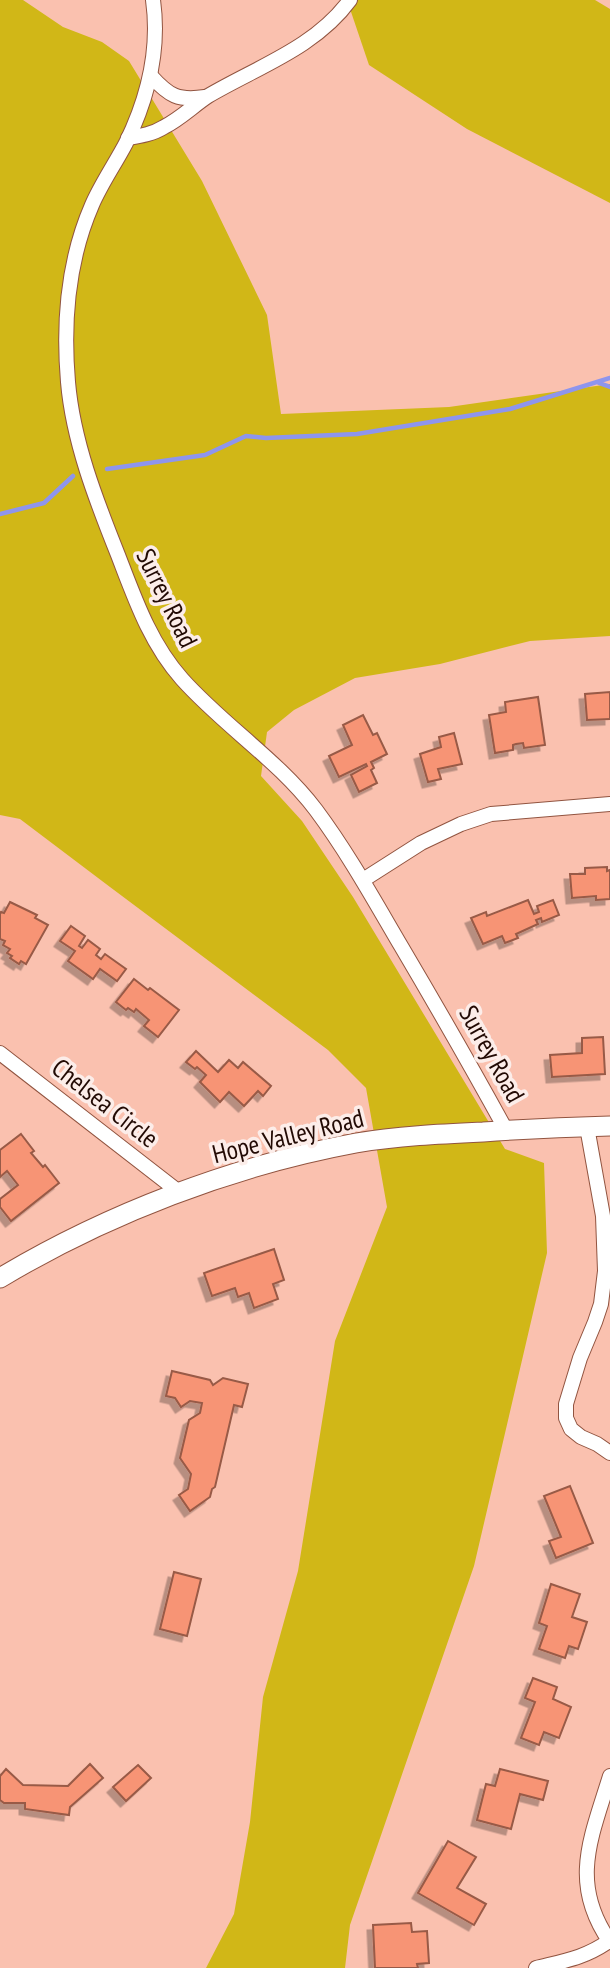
<svg xmlns="http://www.w3.org/2000/svg" width="610" height="1968" font-family="'PT Sans Narrow',sans-serif">
<style>
.green{fill:#d1b717}
.lines{fill:none;stroke-linecap:round;stroke-linejoin:round}
.stream{stroke:#8e95ed;stroke-width:4.5}
.building{fill:#f79474;stroke:#985a46;stroke-width:2;filter:url(#shadow)}
.minor-casing{stroke:#915440;stroke-width:16}
.secondary-casing{stroke:#915440;stroke-width:21}
.minor{stroke:#fff;stroke-width:14}
.secondary{stroke:#fff;stroke-width:19}
.labels{text-anchor:middle;stroke-width:7;stroke-linejoin:round;paint-order:stroke}
.street-label{font-size:26px;fill:#220a04;stroke:#fcede9}
</style>
<defs>
<filter id="shadow"><feDropShadow dx="-5.5" dy="5.5" stdDeviation="0" flood-color="#0004"/></filter>
</defs>
<rect width="100%" height="100%" fill="#fac1af"/>
<!-- green -->
<g class="green">
<path d="M0 0H23L63 27 102 42 129 61 202 181 267 315 281 414 449 407 610 384V636L530 641 440 664 355 678 294 710 267 732 261 776 302 821 353 897 505 1149 544 1163 547 1253 474 1566 350 1925 345 1968H206L234 1914 250 1822 263 1697 298 1571 335 1341 387 1207 366 1088 328 1050 110 887 20 819 0 815Z"/>
<path d="M347 0H595L610 9V203L467 129 369 65Z"/>
</g>
<g class="lines">
<!-- stream -->
<g class="stream">
<path d="M599 383 610 387"/>
<path d="M107 469 205 455 246 436 266 438 357 434 510 409 610 378"/>
<path d="M0 514 44 503 73 476"/>
</g>
</g>
<!-- building -->
<g class="building">
<path d="M610 692V720V719L587 720 585 694Z"/>
<path d="M538 697 545 745 524 748 523 743 516 744 513 745V750L495 753 489 715 506 712 505 702Z"/>
<path d="M363 715 373 735 377 733 387 754 371 762 374 768 371 770 377 783 359 792 351 775 367 766 366 764 339 777 329 756 352 745 343 725Z"/>
<path d="M454 733 462 764 438 769 441 779 428 782 420 754 441 747 439 737Z"/>
<path d="M607 867V871L610 870V899L596 900V896L572 898 570 874H585V868Z"/>
<path d="M528 900 534 914 539 912 537 906 553 900 559 915 542 922 541 918 536 920 538 924 516 934 518 938 505 943 502 936 483 944 471 918 486 912 487 916Z"/>
<path d="M10 902 37 915 35 918 48 925 26 964 21 961 19 964 10 958 12 956 7 953 10 949 3 945 5 941 0 939V914L1 912 4 913Z"/>
<path d="M71 926 85 936 79 946 82 948 88 940 100 949 96 955 101 959 105 954 126 969 117 981 100 969 93 979 68 961 75 951 60 941Z"/>
<path d="M134 979 148 990 150 988 179 1010 158 1037 144 1026 149 1020 136 1009 134 1012 128 1008 126 1010 116 1002Z"/>
<path d="M603 1037 605 1074 552 1077 550 1055 582 1053V1038Z"/>
<path d="M196 1051 218 1072 229 1060 238 1068 243 1062 271 1086 263 1096 258 1091 244 1106 229 1092 220 1102 200 1082 206 1075 197 1067 195 1069 186 1062Z"/>
<path d="M21 1134 34 1151 31 1153 43 1167 45 1165 59 1183 11 1221 0 1207V1199L18 1185 7 1171 0 1177V1150Z"/>
<path d="M274 1249 284 1280 273 1284 278 1299 254 1308 249 1293 238 1297 235 1288 212 1296 204 1273Z"/>
<path d="M172 1371 210 1380 213 1385 223 1378 248 1384 242 1407 234 1405 215 1487 212 1489 210 1497 190 1511 179 1495 188 1489 191 1474 180 1458 189 1420 200 1413 202 1403 190 1401 181 1407 175 1398 166 1396Z"/>
<path d="M570 1486 593 1543 556 1558 549 1541 561 1537 544 1496Z"/>
<path d="M174 1572 201 1579 187 1636 160 1629Z"/>
<path d="M551 1584 580 1594 572 1617 587 1622 578 1649 569 1646 565 1658 539 1649 547 1626 539 1623Z"/>
<path d="M533 1678 557 1687 553 1699 571 1707 559 1738 544 1732 539 1745 521 1738 535 1702 525 1698Z"/>
<path d="M90 1764 103 1778 70 1807 69 1815 25 1809V1803H4L0 1800V1776L6 1769 23 1785 68 1786Z"/>
<path d="M138 1765 151 1778 126 1801 113 1787Z"/>
<path d="M500 1769 548 1781 543 1800 520 1794 511 1829 477 1820 486 1784 495 1786Z"/>
<path d="M448 1841 476 1857 457 1888 486 1904 474 1925 418 1893Z"/>
<path d="M411 1923 412 1932 427 1931 429 1963 417 1964 418 1968H375L373 1925Z"/>
</g>
<g class="lines">
<defs>
<g id="minor">
<path d="M153 0C160 50 148 98 126 143 115 164 101 184 92 205 68 260 63 323 68 382 73 441 96 500 118 555 135 599 150 643 182 679 224 726 278 760 316 810 348 853 374 900 401 946 437 1007 472 1068 506 1130"/>
<path d="M151 76C169 96 178 101 205 97"/>
<path d="M128 138C140 136 153 134 164 127 180 119 193 106 208 96 257 67 315 48 350 0"/>
<path d="M363 880 421 843 461 824 491 814 610 804"/>
<path d="M0 1053 179 1192"/>
<path d="M587 1127 603 1216 605 1271 601 1304 595 1322 580 1358 566 1404V1418L571 1429 581 1437 597 1444 610 1453"/>
<path d="M610 1776C591 1838 569 1883 610 1942"/>
<path d="M536 1968C564 1961 585 1958 609 1941"/>
</g>
<path id="secondary" d="M0 1278C107 1214 232 1166 356 1143 397 1136 440 1134 483 1132 525 1129 568 1127 610 1126"/>
</defs>
<!-- minor casing -->
<use href="#minor" class="minor-casing"/>
<!-- secondary casing -->
<use href="#secondary" class="secondary-casing"/>
<!-- minor -->
<use href="#minor" class="minor"/>
<!-- secondary -->
<use href="#secondary" class="secondary"/>
</g>
<g class="labels">
<!-- street labels -->
<g class="street-label">
<text transform="translate(167 598) rotate(64)" y="9">Surrey Road</text>
<text transform="translate(492 1054) rotate(61)" y="9">Surrey Road</text>
<text transform="translate(105 1103) rotate(38)" y="9">Chelsea Circle</text>
<text transform="translate(288 1136) rotate(-14)" y="9">Hope Valley Road</text>
</g>
</g>
</svg>
